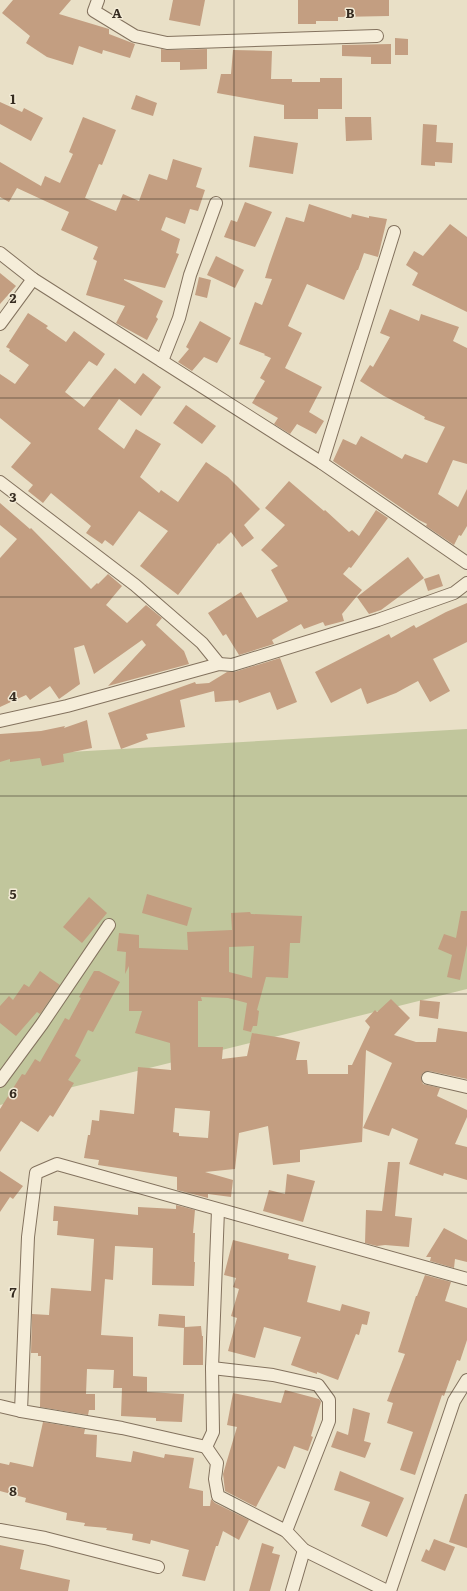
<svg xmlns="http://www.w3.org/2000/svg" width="467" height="1591" font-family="Literata,serif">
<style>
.green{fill:#c1c69c}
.building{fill:#c39e81;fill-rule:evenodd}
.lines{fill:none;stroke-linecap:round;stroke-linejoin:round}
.minor-casing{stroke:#83725e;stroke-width:14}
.minor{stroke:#f5edd9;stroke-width:12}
.grid{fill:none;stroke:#352b20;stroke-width:1;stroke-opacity:0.55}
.grid-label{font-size:13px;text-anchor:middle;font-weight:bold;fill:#352b20;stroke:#f2ead5;stroke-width:3;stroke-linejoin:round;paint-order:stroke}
</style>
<rect width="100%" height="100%" fill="#e9e0c7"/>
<!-- green -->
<path class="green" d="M467 729V989L0 1105V756Z"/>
<!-- building -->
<g class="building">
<path d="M13 0H71L59 14 109 29V34L135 44 130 58 103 50 102 54 79 46 73 65 47 57 26 43 30 36 2 13Z"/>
<path d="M173 0H205L200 26 169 20Z"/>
<path d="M298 0H389V16L338 17V21H316V24H298Z"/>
<path d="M395 38 408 39V55H395Z"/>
<path d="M391 44V64H371V57L342 56V45Z"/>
<path d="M161 49 167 50 207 49V69L180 70V62H161Z"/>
<path d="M233 50 272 51 271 79H292V82H320V78H342V109H318V119H284V105L217 93 221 74H231Z"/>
<path d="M136 95 157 103 153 116 131 109Z"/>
<path d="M0 102 22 112 24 108 43 118 31 141 0 124Z"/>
<path d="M83 117 116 130 102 165 99 164 85 198 116 211 123 194 139 201 149 174 167 180 173 159 202 168 196 187 205 190 198 211 190 209 185 224 166 217 161 230 180 239 176 253 179 254 165 288 124 279V280L163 301 156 317 158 319 147 340 116 323 125 306 86 295 97 261 93 259 98 247 61 230 69 212 17 188 9 202 0 197V162L41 186 45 176 60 183 73 154 69 152Z"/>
<path d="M345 117H371L372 140 346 141Z"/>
<path d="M423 124 437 125 436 142 453 143 452 163 435 162V166L421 165Z"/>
<path d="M254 136 298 143 293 174 249 167Z"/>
<path d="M245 202 272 212 255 247 224 237 231 220 237 222Z"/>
<path d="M309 204 351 218 352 214 369 218V216L387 219 378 257 364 253 358 270H357L344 300 307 284 288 326 302 333 285 368 322 387 309 412 324 421 316 434 297 424 290 434 274 424 278 418 252 403 265 381 260 378 271 358 264 355 265 354 239 344 255 302 262 305 272 279 265 278 269 265 286 217 304 222Z"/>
<path d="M450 224 467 237V312L412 285 418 273 406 265 414 251 423 256Z"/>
<path d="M216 256 244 270 235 288 207 275Z"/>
<path d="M0 273 16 286 0 304Z"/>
<path d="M199 277 211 280 207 298 195 295Z"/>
<path d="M390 309 419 321 421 314 459 327 453 341 467 348V464L453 460 438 494 458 507 467 489V526L461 536 459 535 454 545 426 526 427 524 419 520 333 461 343 439 356 445 361 436 402 459 405 454 427 463 445 427 424 419 425 417 384 396 360 381 370 365 373 367 390 337 380 333Z"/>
<path d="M28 313 48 326 46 328 66 342 74 331 105 354 97 366 89 361 65 392 84 407 115 368 135 384 143 373 161 387 141 416 119 399 98 429 124 449 136 429 161 444 140 477 159 493 161 490 178 502 206 462 228 477 260 509 244 525 254 538 242 547 231 532 219 544 218 543 178 595 140 566 168 531 139 511 113 546 105 540 102 544 86 533 91 526 51 493 43 503 28 491 33 485 11 467 31 443 0 418V374L15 384 29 365 9 351 10 349 6 347Z"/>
<path d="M200 321 231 338 217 363 204 357 192 371 178 362 189 349 186 347Z"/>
<path d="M186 405 216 426 202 444 173 423Z"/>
<path d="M289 481 324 511 325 510 349 532 352 530 359 536 376 510 388 518 351 568 349 567 343 574 362 590 342 614 344 621 325 626 323 622 304 629 301 624 272 640 274 644 239 655 226 634 223 636 208 613 241 592 257 618 288 601 271 570 278 566 261 550 285 525 265 508Z"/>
<path d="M0 503 30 529 31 528 91 589 97 583 98 584 108 574 122 586 106 605 127 623 146 605 162 618 156 625 184 651 189 664 108 686 146 645 142 640 94 674 84 645 74 648 80 684 59 699 50 686 30 700 26 695 0 707V558L17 539 0 525Z"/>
<path d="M408 557 424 578 381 610 369 614 357 597Z"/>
<path d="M439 574 443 586 428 591 424 579Z"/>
<path d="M467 603V642L433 659 450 691 430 702 418 681 396 693 367 704 361 688 331 703 315 672 389 634 391 638 414 625 416 628 446 612Z"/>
<path d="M280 658 297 702 277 710 270 692 239 703 238 700 215 702 214 691 180 700 185 727 146 734 148 739 121 749 108 713 195 682 196 684 209 683 227 672H234Z"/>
<path d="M87 720 92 748 63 754 64 762 42 766 40 758 10 762V759L0 762V734L41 731 65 726 64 728Z"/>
<path d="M147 894 192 908 187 926 142 913Z"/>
<path d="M89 897 107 913 82 943 63 927Z"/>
<path d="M461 911H467V945L460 980 447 977 452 955 438 949 444 934 456 938Z"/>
<path d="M250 912 251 914 302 916 300 943H290L288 978 266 977 257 1010 259 1011 257 1026H253L251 1032 243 1030 247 1003 228 998 201 997 202 1001H198V1047H223L222 1059 247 1056 252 1033 283 1038 300 1042 296 1060H307L308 1074H348V1065H352L370 1027 365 1021 375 1010 377 1012 391 999 410 1018 394 1035 416 1042H436L438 1028 467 1032V1079L429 1071 423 1073 421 1077 423 1084 440 1088 437 1096 467 1110V1117L455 1144 467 1147V1180L444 1173 443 1176 409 1164 418 1139 392 1128 389 1136 363 1128 392 1063 366 1050 362 1142 300 1150V1162L273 1165 268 1126 239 1133 235 1169 205 1172 233 1180 231 1197 208 1194V1198L177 1190V1177L98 1165 99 1160 84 1158 88 1135H90L92 1120 99 1121 100 1110 134 1114 138 1067 171 1070 170 1043 135 1033 142 1011H129V966L125 974 126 952 117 951 119 933 139 935V948L188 950 187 932 232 930 231 913ZM254 946 252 978 229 972V947ZM175 1108 210 1111 208 1138 179 1136V1133L173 1132Z"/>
<path d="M40 971 60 985 40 1014 37 1012 16 1036 0 1023V1006L9 996 13 1000 24 984 29 987Z"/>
<path d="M94 971H99L120 982 93 1032 88 1030 75 1056 81 1060 68 1080 74 1083 53 1117 50 1115 38 1132 21 1121 0 1152V1109L22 1074 25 1075 35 1059 40 1062 65 1018 69 1020 81 998 79 997Z"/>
<path d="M420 1000 440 1002 438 1019 419 1016Z"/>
<path d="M388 1162H400L395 1216 412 1218 409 1247 385 1245 377 1246 365 1243 366 1210 382 1211Z"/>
<path d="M0 1171 23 1186 13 1199 10 1197 0 1212Z"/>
<path d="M287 1174 315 1181 303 1222 263 1211 269 1190 285 1194Z"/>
<path d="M176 1205 195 1210 193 1233H195L194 1262H195L194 1286 152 1285 153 1248 115 1246 113 1280 105 1279 101 1335 133 1337V1376L147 1377V1392L184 1394 182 1422 156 1421V1418L121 1416 122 1388H113L114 1370 87 1369 86 1394H95V1410H89L88 1415 40 1407 41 1356H38V1353H31L32 1314 49 1315 51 1288 91 1291 94 1239 57 1235 58 1221H53L54 1206 138 1215V1207L176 1209Z"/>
<path d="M444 1228 467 1240V1262L455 1259 454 1268 430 1261 431 1257H426Z"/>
<path d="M233 1240 289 1254 288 1259 316 1266 307 1302 340 1311 342 1304 370 1312 367 1325 362 1324 359 1335 356 1334 338 1380 317 1372V1374L291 1365 301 1337 264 1327 255 1358 228 1351 237 1318 231 1316 239 1289 233 1287 236 1278 224 1275Z"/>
<path d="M425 1275 451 1282 445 1301 467 1308V1340L460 1361 457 1360 444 1396 442 1395 415 1475 400 1470 413 1432 387 1423 393 1403 387 1401 405 1354 398 1352 416 1296H417Z"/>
<path d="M159 1314 185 1316V1327L201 1326 202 1336H203V1365H183L184 1328 158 1326Z"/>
<path d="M285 1390 319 1399 321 1402 311 1436 313 1437 308 1451 294 1446 285 1469 278 1466 256 1507 225 1491 223 1474 237 1427 227 1425 233 1393 281 1403Z"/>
<path d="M353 1408 370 1413 364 1441 371 1443 365 1458 331 1447 337 1431 348 1435Z"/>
<path d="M43 1422 85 1429 84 1434 97 1435 96 1457 131 1462 133 1451 164 1458 165 1454 194 1458 189 1488 203 1491V1506H210L211 1499 215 1503 249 1520 239 1540 223 1531 218 1546H216L205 1581 182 1576 189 1550 151 1540 150 1544 132 1540 133 1534 106 1530 107 1528 84 1526 85 1523 66 1520 67 1513 25 1502 26 1498 0 1491V1463L9 1465 10 1462 33 1467Z"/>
<path d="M340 1471 404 1498 387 1537 361 1526 370 1502 334 1490Z"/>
<path d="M465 1494H467V1548L449 1542Z"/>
<path d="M434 1539 455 1547 445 1571 421 1561 426 1549 429 1551Z"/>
<path d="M262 1543 274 1547 272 1553 280 1555 270 1591H249Z"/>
<path d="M0 1545 24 1550 20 1569 70 1580 68 1591H0Z"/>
</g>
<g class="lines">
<defs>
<g id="minor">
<path d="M98 0 94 11 135 36 167 43 377 36"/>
<path d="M0 253 33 279 322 463 467 563"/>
<path d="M0 324 33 279"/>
<path d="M162 361 179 318 190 275 216 203"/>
<path d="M322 463 394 232"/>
<path d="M0 482 135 585 202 643 219 664"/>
<path d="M0 721 67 706 219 664 232 665 378 620 454 593 467 583"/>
<path d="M428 1078 467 1087"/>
<path d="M0 1081 42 1024 109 925"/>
<path d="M218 1210 212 1368 213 1432 206 1447 217 1463 215 1479 218 1496 286 1531 304 1550 387 1591"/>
<path d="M212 1368 273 1375 318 1385 329 1400V1421L286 1531"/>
<path d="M0 1406 21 1411"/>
<path d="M206 1447 122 1428 21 1411 28 1237 36 1173 57 1164 467 1279"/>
<path d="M0 1530 45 1538 158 1567"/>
<path d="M292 1591 304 1550"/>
<path d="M390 1591 454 1401 467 1380"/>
</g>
</defs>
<!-- minor casing -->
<use href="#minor" class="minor-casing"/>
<!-- minor -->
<use href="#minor" class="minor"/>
</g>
<!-- grid -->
<path class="grid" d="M234 0V1591M0 199H467M0 398H467M0 597H467M0 796H467M0 994H467M0 1193H467M0 1392H467"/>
<g class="grid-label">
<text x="117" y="18">A</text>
<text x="350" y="18">B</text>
<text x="13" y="104">1</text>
<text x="13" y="303">2</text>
<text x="13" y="502">3</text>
<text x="13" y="701">4</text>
<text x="13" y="899">5</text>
<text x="13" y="1098">6</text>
<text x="13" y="1297">7</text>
<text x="13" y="1496">8</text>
</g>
</svg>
